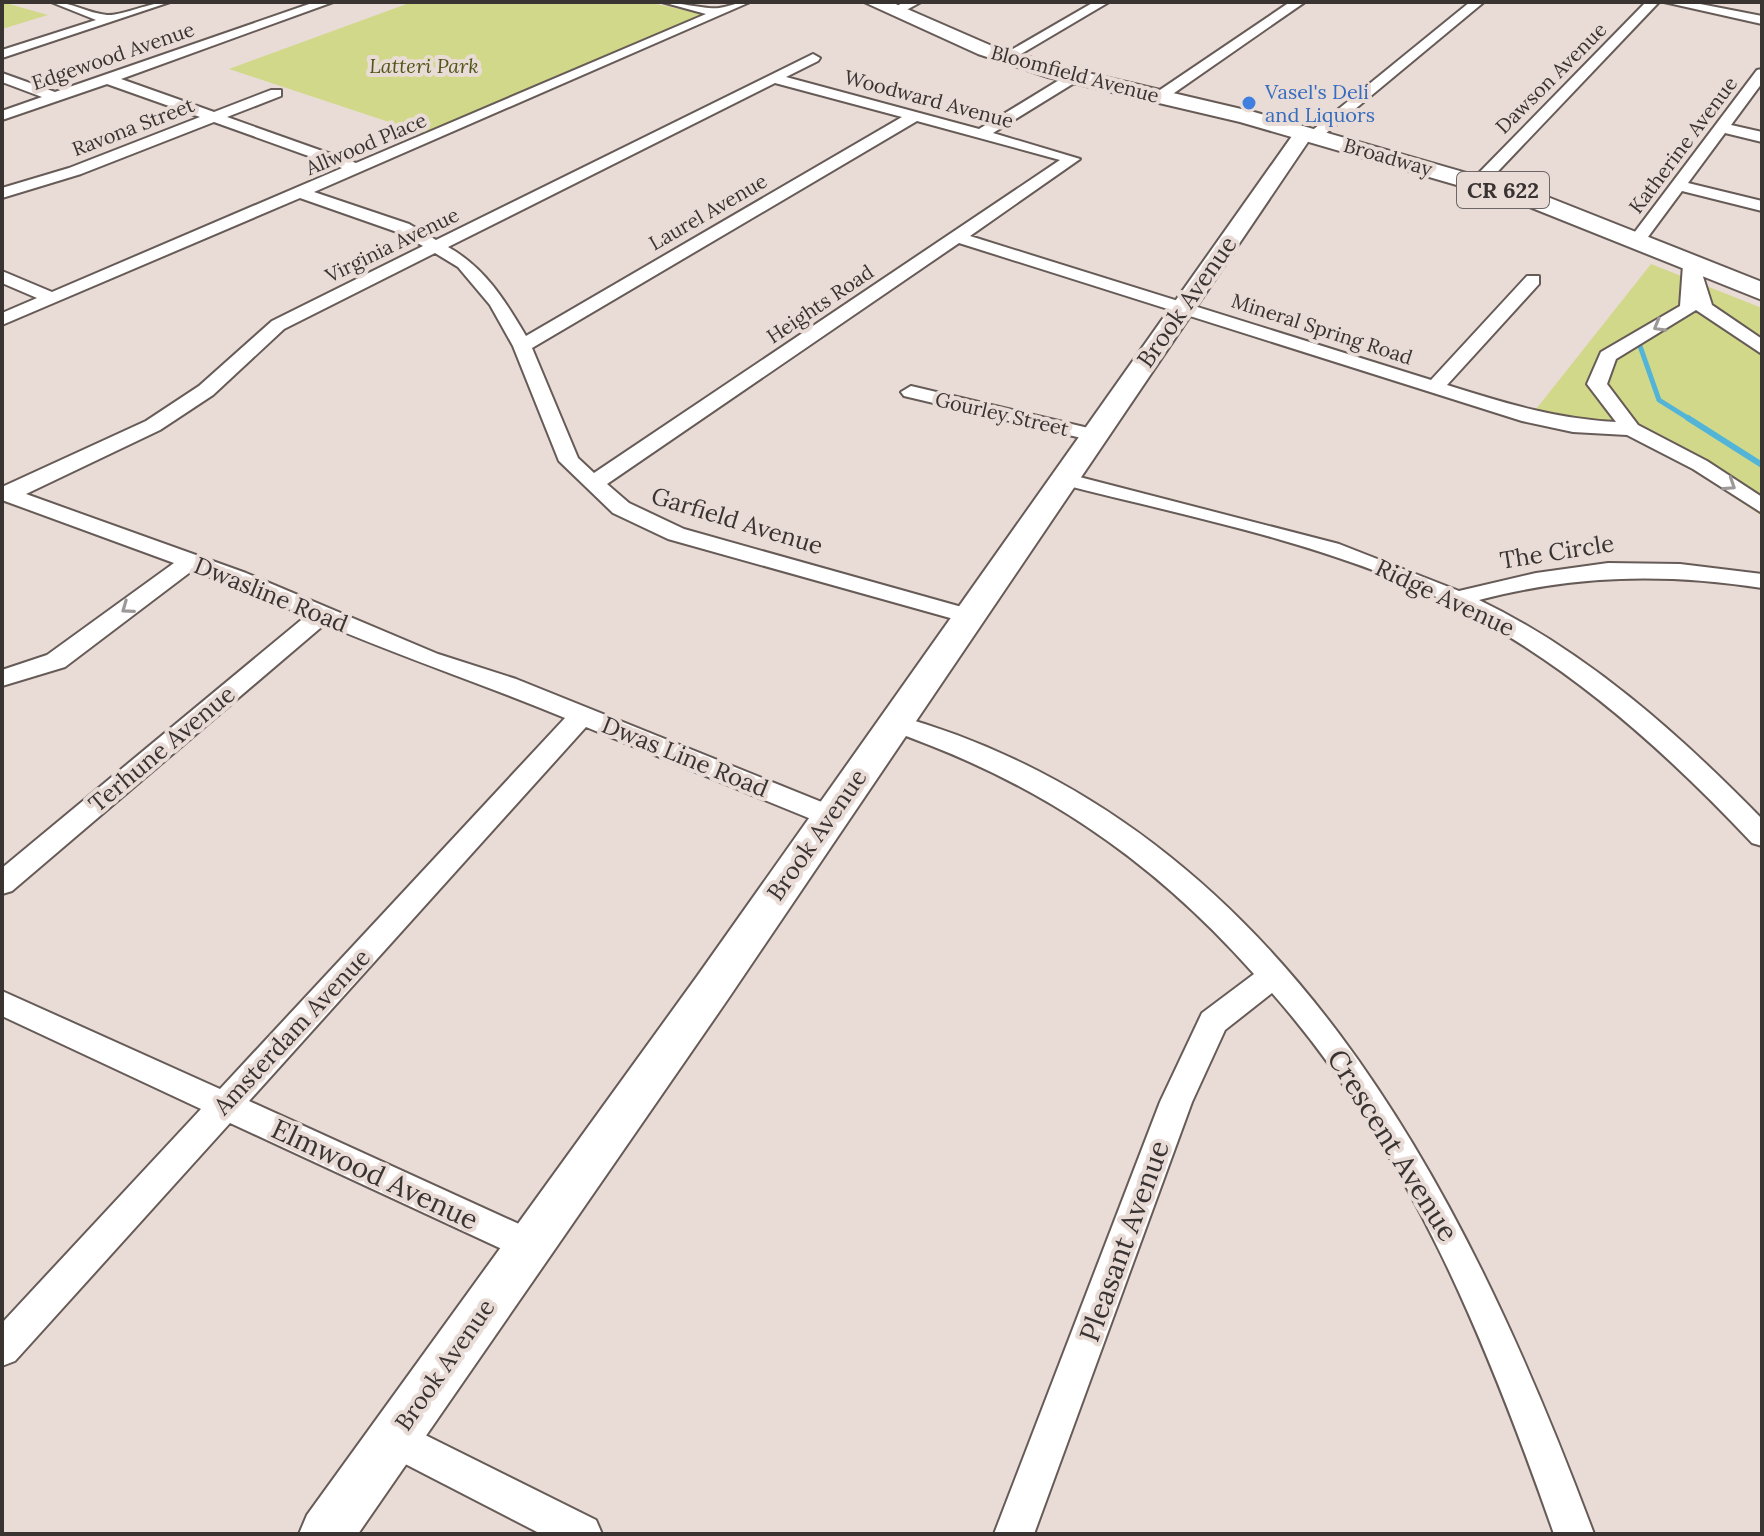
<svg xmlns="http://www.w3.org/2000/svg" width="1764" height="1536" font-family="Lora,serif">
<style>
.green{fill:#d2d88a}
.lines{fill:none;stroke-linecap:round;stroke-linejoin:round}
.stream-far1{stroke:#52b4d7;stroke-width:5}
.stream{stroke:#52b4d7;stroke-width:6}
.minor-casing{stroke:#675b57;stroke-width:4}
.secondary-casing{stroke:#675b57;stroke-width:4}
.primary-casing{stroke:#675b57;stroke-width:4}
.minor{fill:#fff;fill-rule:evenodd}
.secondary{fill:#fff;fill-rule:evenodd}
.primary{fill:#fff;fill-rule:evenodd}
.oneway{stroke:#9c9998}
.shop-dot{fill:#3f7fe0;stroke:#e9dcd7;stroke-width:3}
.labels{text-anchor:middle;stroke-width:8;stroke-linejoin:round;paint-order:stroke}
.far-street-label{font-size:20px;fill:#393332;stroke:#e9dcd7}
.far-park-label{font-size:20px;font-style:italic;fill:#52561a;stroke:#e9dcd7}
.far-shop-label{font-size:20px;fill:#366cbe;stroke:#e9dcd7;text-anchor:start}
.shield{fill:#e9dcd7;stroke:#6e6664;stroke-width:2}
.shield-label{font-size:22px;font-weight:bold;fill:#393332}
.street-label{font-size:24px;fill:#393332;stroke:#e9dcd7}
.near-street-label{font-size:28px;fill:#393332;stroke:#e9dcd7}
</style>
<rect width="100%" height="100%" fill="#e9dcd7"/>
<!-- green -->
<g class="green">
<path d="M2 2 48 15 2 29Z"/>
<path d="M412 2H646L705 14 428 135 229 69Z"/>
<path d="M1651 264 1762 308V516L1627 427 1529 418Z"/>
</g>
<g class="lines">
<!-- stream-far1 -->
<path class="stream-far1" d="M1640 346 1659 400 1691 420"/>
<!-- stream -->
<path class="stream" d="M1688 418 1762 465"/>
<defs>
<g id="minor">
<path d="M51 2C72 2 87 13 107 15 122 16 150 2 170 2L2 58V50L96 20Z"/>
<path d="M315 2H333L121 79 214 112 271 90H281V96L227 117 356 163 706 14 662 2C677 2 708 10 719 8 731 6 738 2 750 2L314 192 409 224 436 240 813 54 820 58 818 61 786 77 979 129 1069 74H1079V80L993 133 1080 159 970 236 1431 380 1527 276H1539V284L1447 385C1504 403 1556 419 1616 422L1587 384 1601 352 1680 306 1683 265 1686 261H1698L1712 305 1762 339V354L1696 310 1616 359 1607 384 1638 425 1707 461 1762 497V513L1693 469 1627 435 1573 432 1522 421 959 243 607 484 629 503 684 529 976 611 980 616 976 621 968 623 668 539 613 513 559 461 513 346 490 305 458 267 435 253 284 329 213 395 160 430 26 494 246 573 438 654 516 679 839 809 843 816 839 823 830 826 821 823 586 727 249 1101 541 1234 546 1245 541 1256 529 1261 517 1256 230 1123 15 1361 2 1366V1323L201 1109 2 1016V991L220 1089 565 718C486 685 404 658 325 624L12 891 2 894V868L306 616 193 570 65 667 2 686V670L47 655 174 563 2 500V487L146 421 199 386 272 321 423 246 397 232 300 198 2 325V313L37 298 2 283V271L52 292 342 168 214 122 81 174 2 198V188L69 168 200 117 107 84 2 120V111L42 97 2 82V73L55 92ZM775 83 902 117 526 336C505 300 484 267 448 247ZM917 121 1060 160 594 473 578 458 532 348Z"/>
<path d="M904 2H921L899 14 888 11Z"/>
<path d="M1094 2H1109L1011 60 999 57Z"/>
<path d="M1290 2H1305L1164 100H1154V94Z"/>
<path d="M1470 2H1484L1319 139H1309V133Z"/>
<path d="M1646 2H1659L1484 186H1472V180Z"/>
<path d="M1664 2H1690L1762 16V24Z"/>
<path d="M1762 69V83L1731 125 1762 132V142L1725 133 1688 183 1762 201V211L1682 191 1642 245H1630L1628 241 1757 70Z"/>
<path d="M911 386 1101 431 1104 435 1094 441 904 396 901 392Z"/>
<path d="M1064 473 1339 544 1459 591 1536 573 1608 563 1680 564 1762 574V588C1664 573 1575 575 1479 600 1587 652 1679 734 1762 819V846L1752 843C1655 740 1548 646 1417 588 1303 538 1177 514 1057 483L1053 479Z"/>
<path d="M895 715C1279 822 1465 1189 1594 1534H1554C1487 1343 1408 1147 1272 993L1225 1030 1192 1102 1034 1534H994L1160 1102 1202 1013 1254 974C1149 856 1035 780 886 729L882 723 886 717Z"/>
<path d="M393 1419 596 1520 602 1534H541L380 1451 374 1438 380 1425Z"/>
</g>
<path id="secondary" d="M1304 127 1314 133 728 999 358 1534H299L307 1515 698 975 1297 129Z"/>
<path id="primary" d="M864 2H891L992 46 1062 67 1254 112 1540 194 1762 282V300L1522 204 1240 122 1048 77 978 54Z"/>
</defs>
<!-- minor casing -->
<use href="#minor" class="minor-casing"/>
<!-- secondary casing -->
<use href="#secondary" class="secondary-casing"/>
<!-- primary casing -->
<use href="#primary" class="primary-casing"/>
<!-- minor -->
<use href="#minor" class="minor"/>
<!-- secondary -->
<use href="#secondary" class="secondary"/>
<!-- primary -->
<use href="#primary" class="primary"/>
</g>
<!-- one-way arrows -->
<defs><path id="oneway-chevron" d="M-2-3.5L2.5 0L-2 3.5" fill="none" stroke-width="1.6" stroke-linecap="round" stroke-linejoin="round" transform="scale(2)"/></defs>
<g class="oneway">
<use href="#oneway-chevron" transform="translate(1659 326) rotate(150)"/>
<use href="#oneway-chevron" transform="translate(1730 485) rotate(33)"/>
<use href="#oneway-chevron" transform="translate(127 608) rotate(144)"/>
</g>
<!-- markers -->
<circle class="shop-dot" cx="1249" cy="103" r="8"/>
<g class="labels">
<!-- far-street labels -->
<g class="far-street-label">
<text transform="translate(113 56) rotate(-19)" y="7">Edgewood Avenue</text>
<text transform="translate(1075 74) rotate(15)" y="7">Bloomfield Avenue</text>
<text transform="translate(1551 78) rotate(-45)" y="7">Dawson Avenue</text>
<text transform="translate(929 99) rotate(15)" y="7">Woodward Avenue</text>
<text transform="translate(133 127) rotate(-21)" y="7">Ravona Street</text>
<text transform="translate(366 144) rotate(-23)" y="7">Allwood Place</text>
<text transform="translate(1683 145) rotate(-53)" y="7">Katherine Avenue</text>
<text transform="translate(1388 157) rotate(16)" y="7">Broadway</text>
<text transform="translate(708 212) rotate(-30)" y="7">Laurel Avenue</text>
<text transform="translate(392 245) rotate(-26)" y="7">Virginia Avenue</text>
<text transform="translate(820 304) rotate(-34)" y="7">Heights Road</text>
<text transform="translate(1322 329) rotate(18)" y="7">Mineral Spring Road</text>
<text transform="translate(1002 414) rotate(13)" y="7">Gourley Street</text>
</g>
<!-- far-park labels -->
<g class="far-park-label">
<text x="424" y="73">Latteri Park</text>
</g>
<!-- far-shop labels -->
<g class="far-shop-label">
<text x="1265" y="99">Vasel's Deli<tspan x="1265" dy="23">and Liquors</tspan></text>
</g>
<!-- shield labels -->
<rect class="shield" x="1457" y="172" width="92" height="36" rx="6"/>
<g class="shield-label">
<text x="1503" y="198">CR 622</text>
</g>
<!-- street labels -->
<g class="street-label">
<text transform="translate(1187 302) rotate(-55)" y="8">Brook Avenue</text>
<text transform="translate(737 521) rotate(17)" y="8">Garfield Avenue</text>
<text transform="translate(1557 552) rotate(-9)" y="8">The Circle</text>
<text transform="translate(271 595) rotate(22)" y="8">Dwasline Road</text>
<text transform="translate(1445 598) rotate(25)" y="8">Ridge Avenue</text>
<text transform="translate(162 749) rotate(-40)" y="8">Terhune Avenue</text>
<text transform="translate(685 757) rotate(22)" y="8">Dwas Line Road</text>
<text transform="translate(817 835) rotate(-55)" y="8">Brook Avenue</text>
<text transform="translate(292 1032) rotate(-47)" y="8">Amsterdam Avenue</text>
<text transform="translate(445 1365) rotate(-55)" y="8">Brook Avenue</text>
</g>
<!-- near-street labels -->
<g class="near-street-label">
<text transform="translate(1393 1145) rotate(58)" y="10">Crescent Avenue</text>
<text transform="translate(375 1174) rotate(25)" y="10">Elmwood Avenue</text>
<text transform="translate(1124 1241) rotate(-70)" y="10">Pleasant Avenue</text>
</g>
</g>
<!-- border -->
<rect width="1764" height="1536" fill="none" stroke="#393332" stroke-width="8"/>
</svg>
